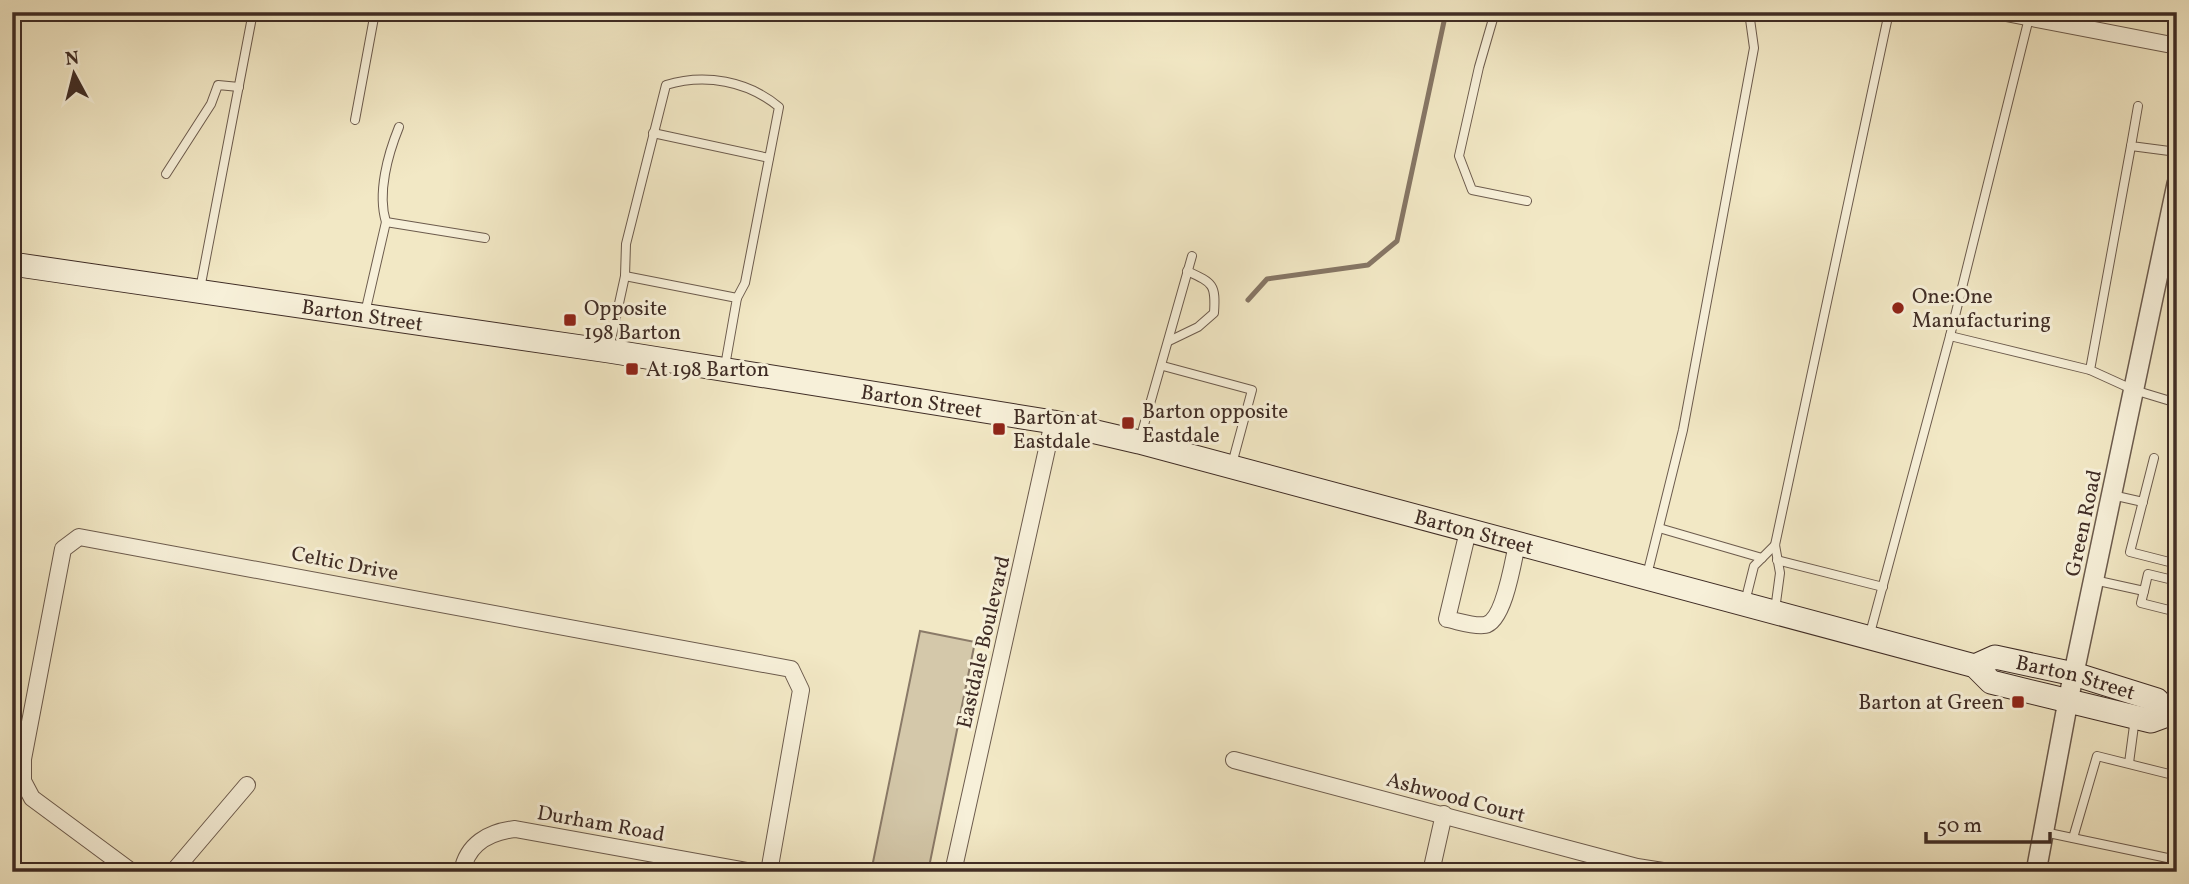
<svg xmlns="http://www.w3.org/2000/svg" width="2189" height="884" font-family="Vollkorn,serif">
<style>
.green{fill:#d4c8aa;stroke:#8a7a68;stroke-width:2}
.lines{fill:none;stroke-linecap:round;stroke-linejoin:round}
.stream{stroke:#867665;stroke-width:5}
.service-casing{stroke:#6c5b4d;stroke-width:10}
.minor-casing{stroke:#6c5b4d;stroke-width:18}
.tertiary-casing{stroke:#6c5b4d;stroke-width:22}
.secondary-casing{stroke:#3f2c25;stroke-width:25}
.service{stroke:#f7f0d9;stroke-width:8}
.minor{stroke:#f7f0d9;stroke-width:16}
.tertiary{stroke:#f7f0d9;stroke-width:19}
.secondary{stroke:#f7f0d9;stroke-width:23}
.poi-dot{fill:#8f2418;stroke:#f7f0d9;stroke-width:2.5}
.labels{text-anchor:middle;stroke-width:6;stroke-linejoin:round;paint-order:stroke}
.poi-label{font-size:21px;fill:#3f2c25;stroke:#f7f0d9;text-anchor:start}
.street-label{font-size:21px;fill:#3f2c25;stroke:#f7f0d9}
</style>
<rect width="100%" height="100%" fill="#f2e8c5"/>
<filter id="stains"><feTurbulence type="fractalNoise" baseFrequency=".00286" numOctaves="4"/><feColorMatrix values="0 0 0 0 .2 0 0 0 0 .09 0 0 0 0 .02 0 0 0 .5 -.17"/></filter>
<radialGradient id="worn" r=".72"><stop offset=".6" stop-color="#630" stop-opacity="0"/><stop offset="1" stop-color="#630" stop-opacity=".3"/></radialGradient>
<!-- green -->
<path class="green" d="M920 631 975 642 928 872H871Z"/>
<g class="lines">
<!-- stream -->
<path class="stream" d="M1248 300 1267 279 1368 265 1397 241 1446 12"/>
<defs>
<g id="service">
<path d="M1495 12 1479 67 1459 156 1472 190 1527 201"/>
<path d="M2029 18 1950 336 2090 370"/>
<path d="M2138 106 2131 146 2177 152"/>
<path d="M355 120 375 12"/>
<path d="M653 133 769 158"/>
<path d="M2131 146 2090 370 2134 390 2177 403"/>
<path d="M166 174 211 104 218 85 239 87"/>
<path d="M386 222C377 193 388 154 399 127"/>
<path d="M625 276 626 244 666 85C705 73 748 81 779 107L745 283 737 298"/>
<path d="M200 289 253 12"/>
<path d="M365 313 386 222 485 238"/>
<path d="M1169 341 1198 327 1214 313C1216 284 1213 283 1187 271"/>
<path d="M609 349 625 276 737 298 725 366"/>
<path d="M1163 366 1252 390 1232 464"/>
<path d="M1140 439 1192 256"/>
<path d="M2154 458 2130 552 2177 564"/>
<path d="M2112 495 2143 502"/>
<path d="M1659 528 1762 558"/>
<path d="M1777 560 1883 587"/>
<path d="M1647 575 1683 430 1754 48 1749 12"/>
<path d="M2094 580 2144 591 2148 574 2177 581"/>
<path d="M2144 591 2141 603 2177 612"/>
<path d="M1745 602 1754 566 1775 545"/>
<path d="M1775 610 1780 573 1775 545 1889 12"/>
<path d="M1869 637 1950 336"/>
<path d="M2129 763 2135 718"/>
<path d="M2044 832 2177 860"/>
<path d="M2073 838 2097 756 2177 776"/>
</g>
<g id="minor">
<path d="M2001 12 2177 46"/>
<path d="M1468 531 1447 619C1458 621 1474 627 1485 625 1504 621 1513 562 1517 544"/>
<path d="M1234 760 1637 867 1669 872"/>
<path d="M132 872 32 798 23 781V759L63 549 79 537 791 669 801 690 769 872"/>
<path d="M173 872 247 785"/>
<path d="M462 872C467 844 489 832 515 829L753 872"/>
<path d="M953 872 1053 422"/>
<path d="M1431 872 1444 814"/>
</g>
<path id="tertiary" d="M2036 872 2068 701 2177 184"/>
<g id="secondary">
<path id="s1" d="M12 264 609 351 1053 422 1139 442 1975 666 1991 682 2044 695 2151 721 2170 714"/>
<path id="s2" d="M1975 666 1995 657 2074 674 2157 700 2170 714 2177 716"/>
</g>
</defs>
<!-- service casing -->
<use href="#service" class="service-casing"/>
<!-- minor casing -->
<use href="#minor" class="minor-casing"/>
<!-- tertiary casing -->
<use href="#tertiary" class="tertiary-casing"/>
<!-- secondary casing -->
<use href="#secondary" class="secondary-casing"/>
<!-- service -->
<use href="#service" class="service"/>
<!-- minor -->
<use href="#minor" class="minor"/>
<!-- tertiary -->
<use href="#tertiary" class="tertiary"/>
<!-- secondary -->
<use href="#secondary" class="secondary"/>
</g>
<!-- markers -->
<g class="poi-dot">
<circle cx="1898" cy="308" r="7"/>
<rect x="563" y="313" width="14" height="14" rx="3.5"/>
<rect x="625" y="362" width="14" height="14" rx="3.5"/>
<rect x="1121" y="416" width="14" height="14" rx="3.5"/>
<rect x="992" y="422" width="14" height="14" rx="3.5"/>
<rect x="2011" y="695" width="14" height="14" rx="3.5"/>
</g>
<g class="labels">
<!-- poi labels -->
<g class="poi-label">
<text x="1912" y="303">One:One<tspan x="1912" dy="24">Manufacturing</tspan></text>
<text x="584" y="315">Opposite<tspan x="584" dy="24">198 Barton</tspan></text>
<text x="646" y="376">At 198 Barton</text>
<text x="1142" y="418">Barton opposite<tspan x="1142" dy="24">Eastdale</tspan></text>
<text x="1013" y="424">Barton at<tspan x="1013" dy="24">Eastdale</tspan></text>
<text x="2004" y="709" text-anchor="end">Barton at Green</text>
</g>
<!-- street labels -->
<g class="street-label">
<text dy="7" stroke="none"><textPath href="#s1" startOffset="354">Barton Street</textPath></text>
<text dy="7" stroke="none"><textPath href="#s1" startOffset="920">Barton Street</textPath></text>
<text transform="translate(2083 523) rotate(-78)" y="7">Green Road</text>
<text dy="7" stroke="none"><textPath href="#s1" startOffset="1488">Barton Street</textPath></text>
<text transform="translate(345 563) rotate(11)" y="7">Celtic Drive</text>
<text transform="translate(983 642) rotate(-77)" y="7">Eastdale Boulevard</text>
<text dy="7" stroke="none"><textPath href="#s2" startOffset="105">Barton Street</textPath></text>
<text transform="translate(1456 797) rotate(15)" y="7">Ashwood Court</text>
<text transform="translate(601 823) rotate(10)" y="7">Durham Road</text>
</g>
</g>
<!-- margin -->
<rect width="2189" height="884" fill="none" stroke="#f2e8c5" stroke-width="42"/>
<rect x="14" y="14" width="2161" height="856" fill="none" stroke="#3f2c25" stroke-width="3.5"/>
<rect x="21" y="21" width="2147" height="842" fill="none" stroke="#3f2c25" stroke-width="2"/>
<!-- north arrow -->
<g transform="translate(74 74) rotate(353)" stroke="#f7f0d9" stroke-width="5" paint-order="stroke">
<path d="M0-5L12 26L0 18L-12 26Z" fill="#3f2c25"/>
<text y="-10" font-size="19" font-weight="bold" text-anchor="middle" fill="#3f2c25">N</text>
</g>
<!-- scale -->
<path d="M1926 832v10h124v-10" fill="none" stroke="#3f2c25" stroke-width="3.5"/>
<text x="1937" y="832" font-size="21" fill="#3f2c25" stroke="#f7f0d9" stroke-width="5" paint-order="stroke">50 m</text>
<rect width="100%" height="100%" filter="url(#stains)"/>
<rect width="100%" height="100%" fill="url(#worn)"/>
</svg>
